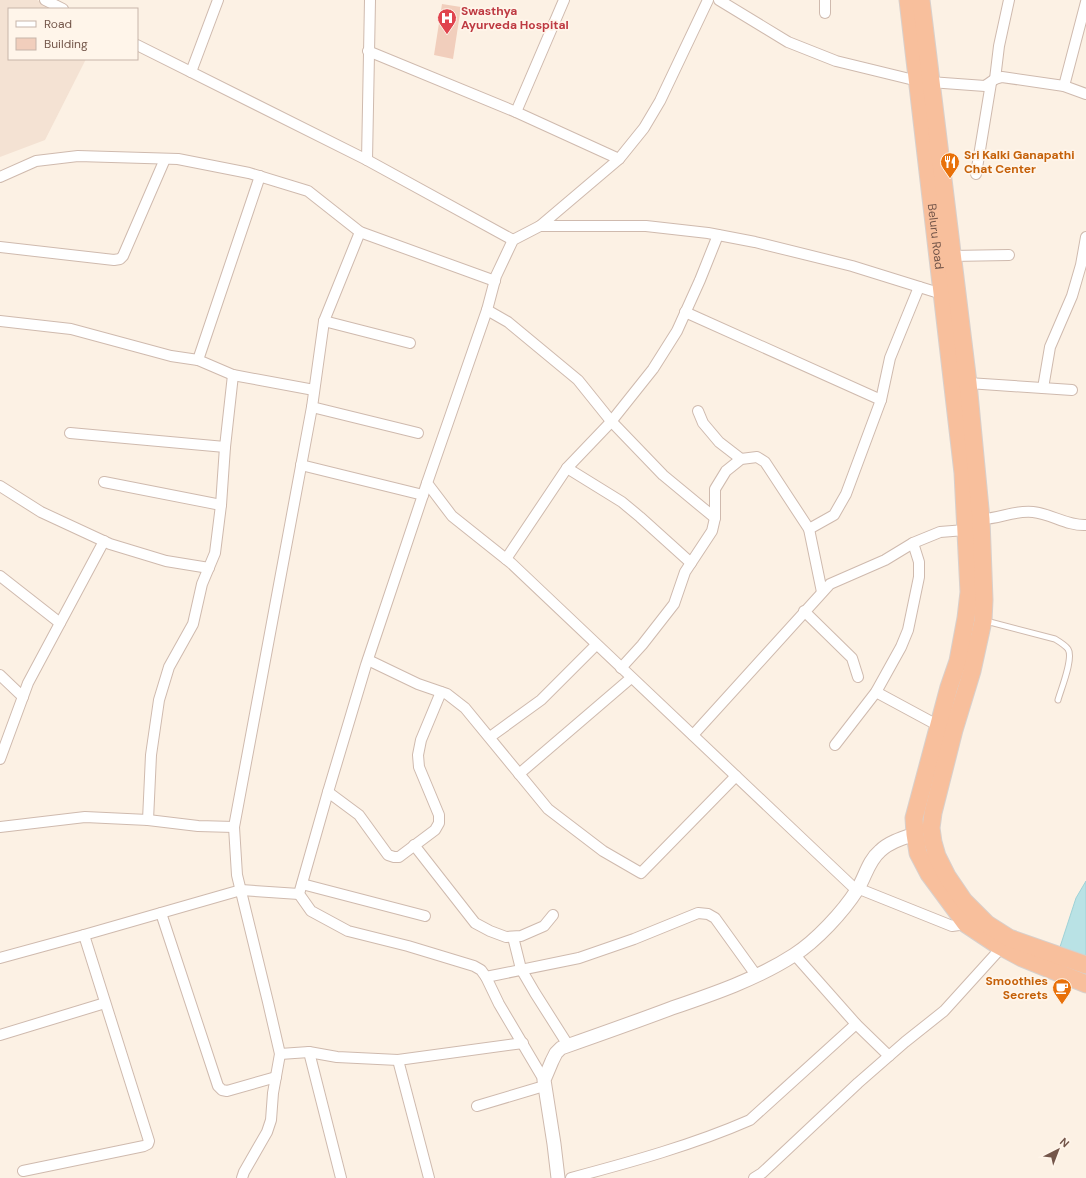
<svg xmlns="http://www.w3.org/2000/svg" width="1086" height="1178" font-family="'DM Sans',sans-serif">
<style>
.residential{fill:#f4e2d3}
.water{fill:#b9e2e5;stroke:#9fd2d7}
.building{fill:#f1cebc}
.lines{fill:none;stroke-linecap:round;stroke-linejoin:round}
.service-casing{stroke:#cfbaae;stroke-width:7}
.minor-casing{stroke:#cfbaae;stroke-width:12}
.tertiary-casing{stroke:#cfbaae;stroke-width:15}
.trunk-casing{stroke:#d8d0cc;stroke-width:19}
.service{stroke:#fff;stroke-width:5}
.minor{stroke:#fff;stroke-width:10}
.tertiary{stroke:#fff;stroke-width:13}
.trunk{stroke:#f8bf9c;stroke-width:17}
.labels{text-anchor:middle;stroke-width:3.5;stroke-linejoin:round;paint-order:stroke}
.health-label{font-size:12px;font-weight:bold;fill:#be3a42;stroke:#fff5ea;text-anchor:start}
.food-label{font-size:12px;font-weight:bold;fill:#c56008;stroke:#fff5ea;text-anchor:start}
.street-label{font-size:12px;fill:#74564a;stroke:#fff5ea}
</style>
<rect width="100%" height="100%" fill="#fcf1e4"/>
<!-- residential -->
<path class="residential" d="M0 0H37L54 9H9V59H86L45 140 0 157Z"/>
<!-- water -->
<path class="water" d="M1086 881V957L1059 950 1076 898Z"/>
<!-- building -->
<path class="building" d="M442 4 461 7 453 59 434 55Z"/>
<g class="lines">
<defs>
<path id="service" d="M986 621 1055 639C1060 642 1065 645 1068 649 1074 658 1061 689 1058 700"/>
<g id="minor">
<path d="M45 0 63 9"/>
<path d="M708 0 660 101 644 128 619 159 540 226 513 240 496 276 487 310 427 483 452 516 511 563 852 886 952 926 966 924"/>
<path d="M719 0 788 42 836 61 918 81"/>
<path d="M825 0V13"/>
<path d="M137 45 367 160 513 240"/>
<path d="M368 51 516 112 619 159"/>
<path d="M191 72 218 0"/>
<path d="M995 79 999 46 1009 0"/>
<path d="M930 82 985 86 995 79 1002 77 1064 86 1086 94"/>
<path d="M1064 86 1086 2"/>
<path d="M516 112 564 0"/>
<path d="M367 160 370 0"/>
<path d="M976 174 991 83"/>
<path d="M0 177 36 161 78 156 178 159 249 173 308 191 360 232 495 281"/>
<path d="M540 226H646L708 233 755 242 852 266 942 294"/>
<path d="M0 247 114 260 120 259 123 256 165 159"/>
<path d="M951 256 1009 255"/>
<path d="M487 310 508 322 578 380 611 421 663 475 715 518"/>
<path d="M685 312 881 400"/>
<path d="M0 321 71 329 171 356 198 360 233 375 314 390"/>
<path d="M324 321 410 343"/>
<path d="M198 360 260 176"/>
<path d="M968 383 1072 390"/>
<path d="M1043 388 1050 347 1072 296 1081 265 1086 237"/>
<path d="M312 407 418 433"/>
<path d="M698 411 703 423 719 442 741 459"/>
<path d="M70 433 225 447"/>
<path d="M301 465 423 495"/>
<path d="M567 468 622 502 640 517 691 563"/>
<path d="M104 482 221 505"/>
<path d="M427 483 366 665 328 792 299 894 311 911 348 931 408 946 474 966 481 970 486 977 499 1004 544 1080"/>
<path d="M0 486 41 512 110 544 166 561 209 568"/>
<path d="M981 519C1000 519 1013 510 1033 512 1052 514 1067 526 1086 525"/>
<path d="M809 529 834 515 846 494 881 400 890 358 919 287"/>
<path d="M506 559 567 468 610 423 653 369 677 331 700 280 718 235"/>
<path d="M0 576 60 623"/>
<path d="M804 611 852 658 858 677"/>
<path d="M368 660 418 684 447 694 465 708 548 809 603 851 641 873 736 776"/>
<path d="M621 668 642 645 674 604 685 572 712 531 715 518V489L726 471 741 459 757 457 765 462 809 529 822 592"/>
<path d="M0 675 23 697"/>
<path d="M876 692 939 726"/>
<path d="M693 735 830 584 885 560 913 543 940 532 965 530"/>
<path d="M490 737 541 700 596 645"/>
<path d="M835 745 876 692 901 647 908 630 919 577V562L913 543"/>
<path d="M0 759 28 683 104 541"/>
<path d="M519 774 631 678"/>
<path d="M328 792 359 815 388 855 394 857H399L435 830 439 823V815L419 767 418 755 421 740 441 692"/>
<path d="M148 820 151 755 159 700 169 667 193 624 202 584 215 553 221 505 225 447 233 375"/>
<path d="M0 827 85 817 148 820 198 826 234 827"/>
<path d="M414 845 475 923 490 931 506 937 521 936 544 926 553 915"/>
<path d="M302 884 425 916"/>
<path d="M161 913 218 1086 222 1090 227 1091 276 1077"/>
<path d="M513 937 521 969 535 993 568 1045"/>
<path d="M794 954 856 1024 889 1056"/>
<path d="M0 958 84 935 241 890 299 894"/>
<path d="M486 977 579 958 634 939 698 913 708 914 715 918 756 975"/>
<path d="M0 1035 105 1003"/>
<path d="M309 1052 341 1178"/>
<path d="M280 1054 309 1052 337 1057 398 1060 523 1043"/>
<path d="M398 1060 429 1178"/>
<path d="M477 1106 544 1086"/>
<path d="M23 1171 144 1146 148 1144 149 1141 84 935"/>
<path d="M242 1178 244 1172 267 1132 271 1120 273 1093 280 1054 268 1002 237 875 234 827 312 407 324 321 360 232"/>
<path d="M571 1178C631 1162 693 1145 750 1120L856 1024"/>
<path d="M754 1178 762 1173 858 1083 905 1042 944 1011 1002 947"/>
</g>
<path id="tertiary" d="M558 1178 554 1144 544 1080 552 1061 556 1053 561 1048C598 1035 635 1022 672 1008 713 994 757 979 794 955 816 941 843 912 857 890 865 878 868 861 880 851 889 842 903 838 915 834"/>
<g id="trunk">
<path id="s1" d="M908 0 963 473 969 592 966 618 958 661 949 687 914 818 915 834 918 853 929 874 966 924 996 944 1022 958 1086 984"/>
<path d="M921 0 968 383 981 519 984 600 983 621 972 671 954 730 933 813 931 828 933 842 937 856 947 876 964 901 987 924 1009 938 1086 965"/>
</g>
</defs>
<!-- service casing -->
<use href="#service" class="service-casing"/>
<!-- minor casing -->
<use href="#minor" class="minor-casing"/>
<!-- tertiary casing -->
<use href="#tertiary" class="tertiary-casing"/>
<!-- trunk casing -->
<use href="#trunk" class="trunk-casing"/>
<!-- service -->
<use href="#service" class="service"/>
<!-- minor -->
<use href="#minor" class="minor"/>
<!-- tertiary -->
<use href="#tertiary" class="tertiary"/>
<!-- trunk -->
<use href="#trunk" class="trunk"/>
</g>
<!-- icons -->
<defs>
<symbol id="hospital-pin" viewBox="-11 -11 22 30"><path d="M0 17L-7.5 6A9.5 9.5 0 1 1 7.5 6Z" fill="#e0444e" stroke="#fff5ea"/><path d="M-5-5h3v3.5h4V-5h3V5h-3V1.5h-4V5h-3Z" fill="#fff"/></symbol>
<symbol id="restaurant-pin" viewBox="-11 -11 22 30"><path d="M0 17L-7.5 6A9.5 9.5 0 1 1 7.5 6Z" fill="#e8710a" stroke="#fff5ea"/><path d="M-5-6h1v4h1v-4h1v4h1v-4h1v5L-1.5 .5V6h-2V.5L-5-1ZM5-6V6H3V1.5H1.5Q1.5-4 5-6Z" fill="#fff"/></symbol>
<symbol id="cafe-pin" viewBox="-11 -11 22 30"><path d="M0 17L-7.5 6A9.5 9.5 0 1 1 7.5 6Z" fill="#e8710a" stroke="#fff5ea"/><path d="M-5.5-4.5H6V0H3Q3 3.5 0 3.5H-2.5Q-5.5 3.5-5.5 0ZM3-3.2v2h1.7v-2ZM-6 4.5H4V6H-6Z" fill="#fff"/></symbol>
</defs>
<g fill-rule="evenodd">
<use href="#hospital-pin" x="436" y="7" width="22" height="30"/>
<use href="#restaurant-pin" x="939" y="151" width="22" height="30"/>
<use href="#cafe-pin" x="1051" y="977" width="22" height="30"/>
</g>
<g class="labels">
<!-- health labels -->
<g class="health-label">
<text x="461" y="15">Swasthya<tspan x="461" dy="14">Ayurveda Hospital</tspan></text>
</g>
<!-- food labels -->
<g class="food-label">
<text x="964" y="159">Sri Kalki Ganapathi<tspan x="964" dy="14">Chat Center</tspan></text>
<text x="1048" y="985" text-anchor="end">Smoothies<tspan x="1048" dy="14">Secrets</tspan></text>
</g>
<!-- street labels -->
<g class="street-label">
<text dy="4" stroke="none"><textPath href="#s1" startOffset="238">Beluru Road</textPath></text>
</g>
</g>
<!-- legend -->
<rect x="8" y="8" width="130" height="52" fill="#fff5ea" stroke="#c7b5aa"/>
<rect x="16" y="21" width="20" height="6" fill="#ffffff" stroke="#c7b5aa"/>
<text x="44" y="28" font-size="12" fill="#74564a">Road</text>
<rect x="16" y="38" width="20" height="12" fill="#f1cebc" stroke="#c7b5aa"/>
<text x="44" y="48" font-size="12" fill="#74564a">Building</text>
<!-- north arrow -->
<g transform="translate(1058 1150) rotate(42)" stroke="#fff5ea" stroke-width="3" paint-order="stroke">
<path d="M0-3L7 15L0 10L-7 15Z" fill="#74564a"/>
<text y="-6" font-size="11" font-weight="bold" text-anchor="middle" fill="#74564a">N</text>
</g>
</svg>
